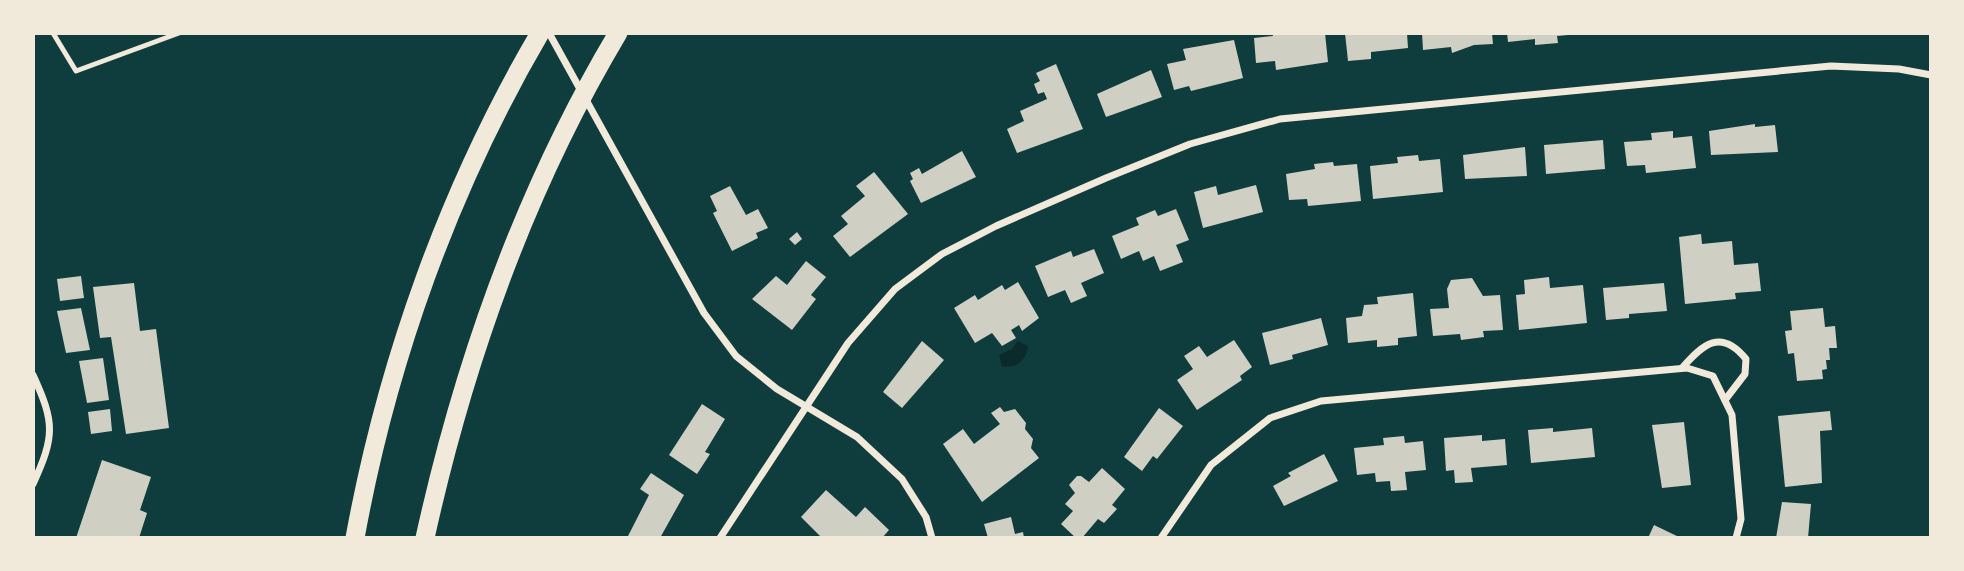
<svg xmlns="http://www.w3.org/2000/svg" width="1964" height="571" font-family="'PT Sans Narrow',sans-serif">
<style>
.water{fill:#0a2a2b}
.building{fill:#cfcfc3}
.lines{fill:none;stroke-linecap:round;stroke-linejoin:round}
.service{stroke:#f1e9da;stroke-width:5}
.minor{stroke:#f1e9da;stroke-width:7}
.motorway{stroke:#f1e9da;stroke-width:19}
</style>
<rect width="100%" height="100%" fill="#0f3d3e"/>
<!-- water -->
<path class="water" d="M1018 341 1028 346C1027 360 1016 369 1002 366L999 355 1012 349Z"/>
<!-- building -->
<g class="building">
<path d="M1272 33H1325L1328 62 1276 70 1275 61 1256 63 1254 38 1273 36Z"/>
<path d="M1345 33H1407L1408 48 1371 52V59L1348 61Z"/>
<path d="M1422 33H1492L1493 44 1474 45 1452 53 1451 47 1423 50Z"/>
<path d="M1507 33H1568V35L1557 36 1558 43 1535 45V39L1508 42Z"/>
<path d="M1234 40 1243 78 1191 91 1189 86 1174 90 1167 64 1186 60 1183 49Z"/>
<path d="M1056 64 1083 129 1017 153 1007 129 1024 121 1020 111 1047 99 1044 92 1038 94 1034 84 1040 81 1036 73Z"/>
<path d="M1151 70 1162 97 1106 117 1097 94Z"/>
<path d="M1755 124V127L1775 125 1778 152 1711 155 1709 131Z"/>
<path d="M1673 131V138L1692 136 1696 168 1646 173 1645 165 1627 166 1624 142 1652 140 1651 133Z"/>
<path d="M1603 140 1605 169 1546 174 1544 145Z"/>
<path d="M1525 147 1527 176 1465 179 1463 155Z"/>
<path d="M962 151 976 177 921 203 910 181 913 179 910 173 919 168 922 174Z"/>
<path d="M1418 155 1419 161 1440 159 1443 192 1373 199 1370 166 1398 163 1397 157Z"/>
<path d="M1333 162 1334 166 1357 164 1361 201 1308 206 1307 199 1289 200 1286 174 1315 169 1314 164Z"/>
<path d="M874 172 908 214 850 257 833 236 848 224 841 216 865 196 856 186Z"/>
<path d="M1256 185 1263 212 1203 228 1194 192 1216 186 1218 195Z"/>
<path d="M730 186 746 215 758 209 768 228 756 233 758 238 732 251 713 213 717 211 710 196Z"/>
<path d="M1176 209 1189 240 1176 245 1183 262 1160 271 1154 256 1143 261 1139 251 1121 259 1112 236 1139 225 1136 218 1155 210 1158 216Z"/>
<path d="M797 232 802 239 795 245 789 239Z"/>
<path d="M1701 234 1702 244 1732 241 1734 265 1758 263 1761 291 1735 293 1736 299 1685 304 1679 237Z"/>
<path d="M1094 249 1104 273 1081 283 1087 296 1071 303 1065 290 1048 297 1035 266 1071 251 1073 257Z"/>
<path d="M806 261 826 277 811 295 816 299 792 330 752 299 776 276 787 285Z"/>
<path d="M81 276 84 298 60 301 57 279Z"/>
<path d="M1549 277 1550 288 1583 285 1587 323 1519 330 1516 295 1525 294 1524 280Z"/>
<path d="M1472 278 1483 296 1500 295 1503 330 1483 331 1484 337 1461 340 1460 334 1433 336 1430 309 1449 308 1447 289 1451 280Z"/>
<path d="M1018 282 1039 318 1022 331 1019 325 1011 330 1016 338 1002 346 992 333 975 343 954 308 975 295 978 300 1002 285 1005 290Z"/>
<path d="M134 283 140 331 156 329 169 428 126 434 111 337 100 338 93 287Z"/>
<path d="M1664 283 1667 311 1629 314V318L1606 320 1603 288Z"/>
<path d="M1413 293 1417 336 1398 338V345L1377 347V340L1348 343 1346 318 1362 316 1364 305 1378 304 1377 297Z"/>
<path d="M81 308 90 350 66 353 57 311Z"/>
<path d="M1823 308 1825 327 1835 326 1837 348H1829L1830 360H1826L1827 369 1822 370 1823 379 1797 381 1794 353 1788 354 1785 331 1792 330 1790 311Z"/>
<path d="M1321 318 1328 345 1292 355 1293 359 1270 365 1262 333Z"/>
<path d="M1234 340 1252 367 1240 376 1242 380 1197 410 1177 380 1193 369 1184 356 1199 346 1207 357Z"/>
<path d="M922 341 944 360 902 408 883 392Z"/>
<path d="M103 358 109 400 87 403 79 361Z"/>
<path d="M702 404 725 419 705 452 710 454 697 474 669 455Z"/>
<path d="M1000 407 1004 412 1015 409 1026 423 1025 429 1033 439 1031 448 1039 458 982 502 943 444 963 429 974 444 1000 424 991 413Z"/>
<path d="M1159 408 1183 426 1157 459 1153 456 1142 471 1124 457Z"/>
<path d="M110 409 112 431 91 434 88 412Z"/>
<path d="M1830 411 1832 430 1820 431 1822 483 1785 487 1778 416Z"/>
<path d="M1684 422 1691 485 1662 488 1652 425Z"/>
<path d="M1553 428V432L1592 428 1595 457 1531 463 1528 430Z"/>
<path d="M1482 435V441L1505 439 1507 465 1471 468 1473 482 1455 483 1454 470 1446 471 1444 438Z"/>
<path d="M1404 436 1405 443 1423 441 1426 470 1405 472 1407 490 1391 491 1390 481 1376 482 1375 473 1357 475 1354 448 1384 445 1383 438Z"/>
<path d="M1324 454 1338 481 1284 506 1273 486 1291 476 1288 473Z"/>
<path d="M102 460 151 477 140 510 147 513 139 538H76Z"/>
<path d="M1102 468 1125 489 1112 505 1117 509 1104 523 1098 519 1082 538H1076L1061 524 1073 511 1065 504 1075 493 1069 485 1077 476H1081L1089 482Z"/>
<path d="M651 473 684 495 660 538H627L649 495 640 489Z"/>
<path d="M826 490 856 517 865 507 889 530 882 538H822L801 517Z"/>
<path d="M1782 502 1811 504 1808 538H1776Z"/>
<path d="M1011 517 1015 534 1023 532 1024 538H988L984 524Z"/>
<path d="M1654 525 1681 538H1648Z"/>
</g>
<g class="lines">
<!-- service -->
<path class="service" d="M53 33 76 71 179 33"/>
<!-- minor -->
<g class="minor">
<path d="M549 33 704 313 736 356 777 389 857 437 902 479 926 517 932 538"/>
<path d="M1682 368C1703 344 1721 328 1746 359L1745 374 1725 400"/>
<path d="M33 375C55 423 55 436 33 484"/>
<path d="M720 538 848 343 895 289 942 254 996 226 1106 178 1190 144 1280 119 1831 66 1899 69 1931 75"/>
<path d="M1161 538 1211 465 1270 418 1321 401 1687 368 1713 376 1732 415 1741 519 1736 538"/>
</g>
<!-- motorway -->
<g class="motorway">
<path d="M355 538C387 362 449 188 540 33"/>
<path d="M425 538C464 361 525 189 618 33"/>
</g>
</g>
<!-- border -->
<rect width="1964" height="571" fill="none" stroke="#f1e9da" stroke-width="70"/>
</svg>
